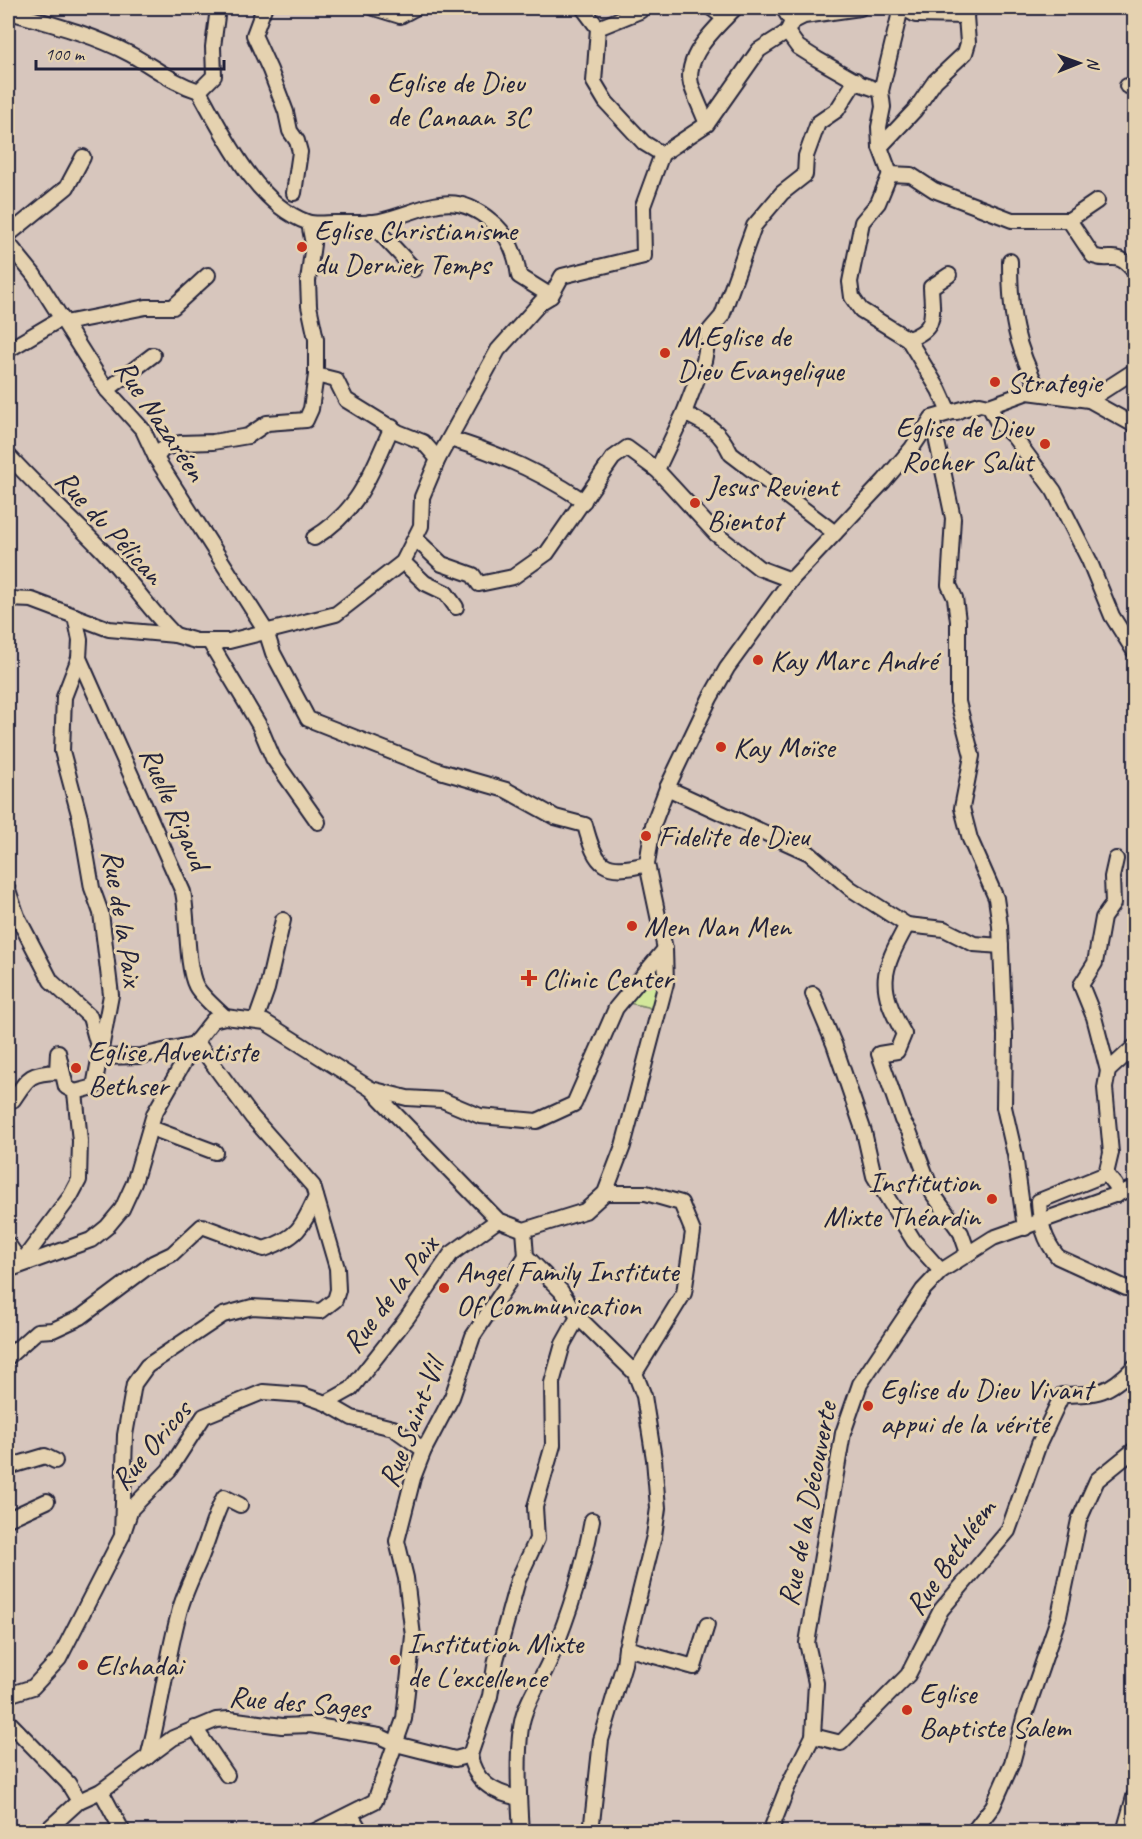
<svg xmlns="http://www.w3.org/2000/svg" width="1142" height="1839" font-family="Caveat,sans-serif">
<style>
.green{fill:#d2e79b;stroke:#7a846b;stroke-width:1.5}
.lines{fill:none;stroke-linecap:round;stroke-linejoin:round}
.minor-casing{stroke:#22223b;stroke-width:18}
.minor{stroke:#e5d2b0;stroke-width:14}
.poi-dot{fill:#c8321e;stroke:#e5d2b0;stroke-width:2}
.labels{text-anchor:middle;stroke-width:6;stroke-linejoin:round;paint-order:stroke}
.poi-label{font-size:30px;fill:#22223b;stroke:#e5d2b0;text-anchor:start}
.street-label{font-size:30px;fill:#22223b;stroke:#e5d2b0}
</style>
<rect width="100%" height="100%" fill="#d7c6bd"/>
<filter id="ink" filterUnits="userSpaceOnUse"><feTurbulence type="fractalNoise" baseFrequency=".0167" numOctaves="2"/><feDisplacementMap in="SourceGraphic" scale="12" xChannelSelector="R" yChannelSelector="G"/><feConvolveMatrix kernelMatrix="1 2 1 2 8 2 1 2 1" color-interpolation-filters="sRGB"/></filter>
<g filter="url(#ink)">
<!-- green -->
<path class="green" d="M661 962V977L655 1013 648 1007 628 1003Z"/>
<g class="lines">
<defs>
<g id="minor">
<path d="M264 8 254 35 270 70 286 112 290 131 297 141 300 152 294 193"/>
<path d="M374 8 400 16 415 8"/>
<path d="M583 8 598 28 594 82 606 102 644 143 662 154"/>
<path d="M711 8 725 18"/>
<path d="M783 8 792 22"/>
<path d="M903 8 916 15 966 16"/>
<path d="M13 13C52 24 94 35 130 54 154 67 173 83 199 91 224 135 256 204 307 222 315 225 326 223 335 223 349 223 366 224 380 221 423 212 450 186 491 221 509 235 516 254 519 276L551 296"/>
<path d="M598 28 640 11"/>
<path d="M787 32 798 47 817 59 861 84 881 91"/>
<path d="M1127 86H1134"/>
<path d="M199 91 214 76 213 47 218 8"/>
<path d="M707 124C702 111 695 97 691 84 684 55 718 26 735 8"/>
<path d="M880 147 915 110 935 81 965 53 968 43 966 16 968 8"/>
<path d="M890 174 880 147 879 127 883 107 881 91 901 8"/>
<path d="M1069 220 1093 256C1112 263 1116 249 1134 271"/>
<path d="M370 222 414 269"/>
<path d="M309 223 313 244 308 281 309 306 316 339V375L336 380 346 400 398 432 423 442 438 459"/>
<path d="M8 235 67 187 83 157"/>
<path d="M8 243 34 275 107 390 143 430 156 458 266 631 273 653 308 719 440 771 506 790 555 817 585 825C596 867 604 875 647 864"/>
<path d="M1010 261C1010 315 1015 345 1040 392"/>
<path d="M65 323 146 307H173L208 275"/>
<path d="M908 339C938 329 932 314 931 287L949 275"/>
<path d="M8 350 62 318"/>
<path d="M107 390 153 355"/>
<path d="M1089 400 1134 371"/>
<path d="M989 406 997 421 1014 437 1054 491 1089 560 1112 616 1134 651"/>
<path d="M957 412H949L939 390 908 339 861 310 852 297 850 282 862 222 878 203 890 174 911 175 934 190 1012 220H1069L1097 201"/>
<path d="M684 413C708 425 719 429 731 454L835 533"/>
<path d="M932 418 953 518 949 585 955 598 958 621V702L972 756 962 808 970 839 996 898 1000 926 1005 1036 1004 1107 1015 1155 1025 1228"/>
<path d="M450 439C498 453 542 473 584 501"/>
<path d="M8 455C37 487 69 516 99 547 127 575 147 608 175 635"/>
<path d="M156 458 163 449 180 443 213 442 248 436 267 423 306 420 311 409 316 375"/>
<path d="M314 538C361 509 370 474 392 427"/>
<path d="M416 539 442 564 473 575 479 584 513 577 547 553 613 458 627 448 657 470"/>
<path d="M403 562 425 583 446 593 456 607"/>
<path d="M791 580 759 568 716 534 657 470 684 413 704 361 710 330 722 316 754 226 782 193 805 175 806 156 818 123 837 110 856 80"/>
<path d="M8 599 32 600 109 629 175 635 196 641H229L336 614 403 562 421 526 422 497 438 459 498 350 541 302 551 296 562 276 644 256 643 206 662 154 707 124 759 50 787 32 792 22 804 16 860 8"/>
<path d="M75 616 80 640 79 658 183 892C188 915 186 967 196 986 202 997 216 1008 225 1017"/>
<path d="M209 641 259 725 273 758 318 822"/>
<path d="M667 788 809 853 851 889 907 925C881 972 877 986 904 1034L897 1051 879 1054 902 1120 909 1131 933 1194 961 1233 968 1253"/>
<path d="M8 890 17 916 51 981 90 1017 101 1057 141 1056 194 1044"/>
<path d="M907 925 944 929 974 944 1001 946"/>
<path d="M813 994 834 1044 864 1132 874 1176 914 1241 941 1271"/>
<path d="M256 1020 267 989 283 920"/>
<path d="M1108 1071 1094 1017 1081 985 1095 963 1103 918 1113 904 1112 877 1116 859"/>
<path d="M371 1089 407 1098 442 1100 480 1116 537 1121 574 1104 616 1008 665 949"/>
<path d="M8 1101 13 1100C28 1078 29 1073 57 1072L58 1052 66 1087 75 1092"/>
<path d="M151 1128 215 1152"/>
<path d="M1106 1174 1111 1153 1105 1088 1108 1071 1134 1047"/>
<path d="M605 1193H646L681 1203 693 1232 684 1293 635 1373"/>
<path d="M1117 1195 1115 1185 1106 1174 1039 1201C1040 1223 1044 1240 1058 1257L1126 1288"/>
<path d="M524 1230 526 1256 561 1291 578 1317 635 1373 644 1396 654 1459 658 1508 654 1536 626 1648 624 1664 601 1740 591 1832"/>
<path d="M8 1244 21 1263 70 1197 79 1180 80 1141 75 1092 94 1087 111 995 101 913 92 888 80 818 62 751 64 697 79 658"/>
<path d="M8 1270 91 1240 107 1227 122 1209 134 1183 154 1114 194 1044 213 1020 225 1017 265 1022 371 1089 498 1220 524 1230 585 1211 605 1193 623 1146 666 983 665 949 647 864 653 825 667 788 710 698 727 668 791 580 884 481 912 448 932 418 980 404 989 406 1028 392 1089 400 1134 425"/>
<path d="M8 1357 37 1331 53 1330 81 1317 153 1263 172 1254 202 1226 264 1249C297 1238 302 1228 316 1197"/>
<path d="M326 1403 351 1389 407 1318 451 1254 498 1220"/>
<path d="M8 1467 45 1456 55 1461"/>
<path d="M8 1519 47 1501"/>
<path d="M122 1536 125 1435 134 1384 147 1366 223 1315 252 1307 321 1311 335 1300 338 1290 337 1268 313 1186 252 1117 196 1041"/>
<path d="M626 1648 694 1667 707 1625"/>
<path d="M8 1695 33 1687 59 1659 122 1536 131 1509 169 1470 204 1416 263 1392 303 1395 326 1403 352 1418 393 1428 424 1450"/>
<path d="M8 1721 68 1783 79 1801"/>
<path d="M195 1728 227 1775"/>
<path d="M813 1736 841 1743 908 1675 941 1610 1008 1531 1039 1444 1062 1395C1098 1394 1108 1394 1134 1367"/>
<path d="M470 1755 490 1696 496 1660 518 1580 537 1539 535 1507 553 1445 552 1383 563 1344 578 1317"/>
<path d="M148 1757C161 1709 166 1661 179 1613 184 1593 193 1576 201 1557 209 1537 214 1517 224 1497L240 1505"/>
<path d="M101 1791 123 1832"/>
<path d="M351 1815 361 1832"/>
<path d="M45 1832 79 1801 101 1791 173 1738 216 1720 229 1719 282 1726 310 1725 379 1736 396 1744 455 1759 470 1755C474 1782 494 1793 519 1798"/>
<path d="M313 1832 375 1801 404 1719 413 1636 406 1578 397 1541 413 1478 424 1450 452 1397 473 1336 526 1256"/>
<path d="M521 1832C519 1802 516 1751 522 1722 526 1701 542 1679 550 1660 569 1615 584 1567 592 1520"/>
<path d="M770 1832 788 1786 813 1736 816 1683 807 1643 843 1433 860 1384 923 1290 941 1271 993 1238 1134 1188"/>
<path d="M973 1832 993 1806 1012 1763 1024 1718 1059 1616 1079 1520 1097 1480 1134 1450"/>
<path d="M1124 1832 1134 1797"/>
</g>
</defs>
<!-- minor casing -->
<use href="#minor" class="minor-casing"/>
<!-- minor -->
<use href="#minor" class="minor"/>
</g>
</g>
<!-- markers -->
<g class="poi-dot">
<circle cx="375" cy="99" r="6"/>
<circle cx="302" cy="247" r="6"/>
<circle cx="665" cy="353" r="6"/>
<circle cx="995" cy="382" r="6"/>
<circle cx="1045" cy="444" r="6"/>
<circle cx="695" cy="503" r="6"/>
<circle cx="758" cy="660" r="6"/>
<circle cx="721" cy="747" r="6"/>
<circle cx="646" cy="836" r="6"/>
<circle cx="632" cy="926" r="6"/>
<path d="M526 969h6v6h6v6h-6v6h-6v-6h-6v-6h6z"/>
<circle cx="76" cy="1068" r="6"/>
<circle cx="992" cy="1199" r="6"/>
<circle cx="444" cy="1288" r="6"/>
<circle cx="868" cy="1406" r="6"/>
<circle cx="395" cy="1660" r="6"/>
<circle cx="83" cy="1665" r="6"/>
<circle cx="907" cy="1710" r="6"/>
</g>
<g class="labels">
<!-- poi labels -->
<g class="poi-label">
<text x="387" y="92">Eglise de Dieu<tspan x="387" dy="34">de Canaan 3C</tspan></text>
<text x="314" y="240">Eglise Christianisme<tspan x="314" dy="34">du Dernier Temps</tspan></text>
<text x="677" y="346">M.Eglise de<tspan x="677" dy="34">Dieu Evangelique</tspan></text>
<text x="1007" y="392">Strategie</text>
<text x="1033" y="437" text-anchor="end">Eglise de Dieu<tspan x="1033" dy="34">Rocher Salut</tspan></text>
<text x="707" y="496">Jesus Revient<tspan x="707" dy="34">Bientot</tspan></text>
<text x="770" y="670">Kay Marc André</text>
<text x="733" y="757">Kay Moïse</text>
<text x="658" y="846">Fidelite de Dieu</text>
<text x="644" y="936">Men Nan Men</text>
<text x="542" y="988">Clinic Center</text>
<text x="88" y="1061">Eglise Adventiste<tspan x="88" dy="34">Bethser</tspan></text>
<text x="980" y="1192" text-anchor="end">Institution<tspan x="980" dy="34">Mixte Théardin</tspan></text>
<text x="456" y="1281">Angel Family Institute<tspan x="456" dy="34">Of Communication</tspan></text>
<text x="880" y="1399">Eglise du Dieu Vivant<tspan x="880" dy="34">appui de la vérité</tspan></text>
<text x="407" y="1653">Institution Mixte<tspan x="407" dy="34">de L'excellence</tspan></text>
<text x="95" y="1675">Elshadai</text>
<text x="919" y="1703">Eglise<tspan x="919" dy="34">Baptiste Salem</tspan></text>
</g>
<!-- street labels -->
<g class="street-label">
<text transform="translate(161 420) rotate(56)" y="10">Rue Nazaréen</text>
<text transform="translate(110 527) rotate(47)" y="10">Rue du Pélican</text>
<text transform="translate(175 808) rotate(66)" y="10">Ruelle Rigaud</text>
<text transform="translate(123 918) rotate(81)" y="10">Rue de la Paix</text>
<text transform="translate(390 1294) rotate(-53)" y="10">Rue de la Paix</text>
<text transform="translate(411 1423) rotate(-69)" y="10">Rue Saint-Vil</text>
<text transform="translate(151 1445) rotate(-50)" y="10">Rue Oricos</text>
<text transform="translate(807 1504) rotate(-79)" y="10">Rue de la Découverte</text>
<text transform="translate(950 1557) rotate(-55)" y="10">Rue Bethléem</text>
<text transform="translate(299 1702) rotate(5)" y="10">Rue des Sages</text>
</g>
</g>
<!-- margin -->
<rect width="1142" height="1839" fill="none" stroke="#e5d2b0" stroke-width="30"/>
<rect x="15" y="15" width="1112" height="1809" fill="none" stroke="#22223b" stroke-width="2" filter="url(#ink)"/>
<!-- north arrow -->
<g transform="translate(1079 63) rotate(89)" stroke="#e5d2b0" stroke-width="4.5" paint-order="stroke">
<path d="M0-4.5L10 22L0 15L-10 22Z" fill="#22223b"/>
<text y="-9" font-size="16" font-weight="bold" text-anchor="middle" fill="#22223b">N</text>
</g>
<!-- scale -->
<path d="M36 60v9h188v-9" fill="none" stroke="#22223b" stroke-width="3"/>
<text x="45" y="60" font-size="18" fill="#22223b" stroke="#e5d2b0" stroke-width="4.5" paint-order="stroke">100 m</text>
</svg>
